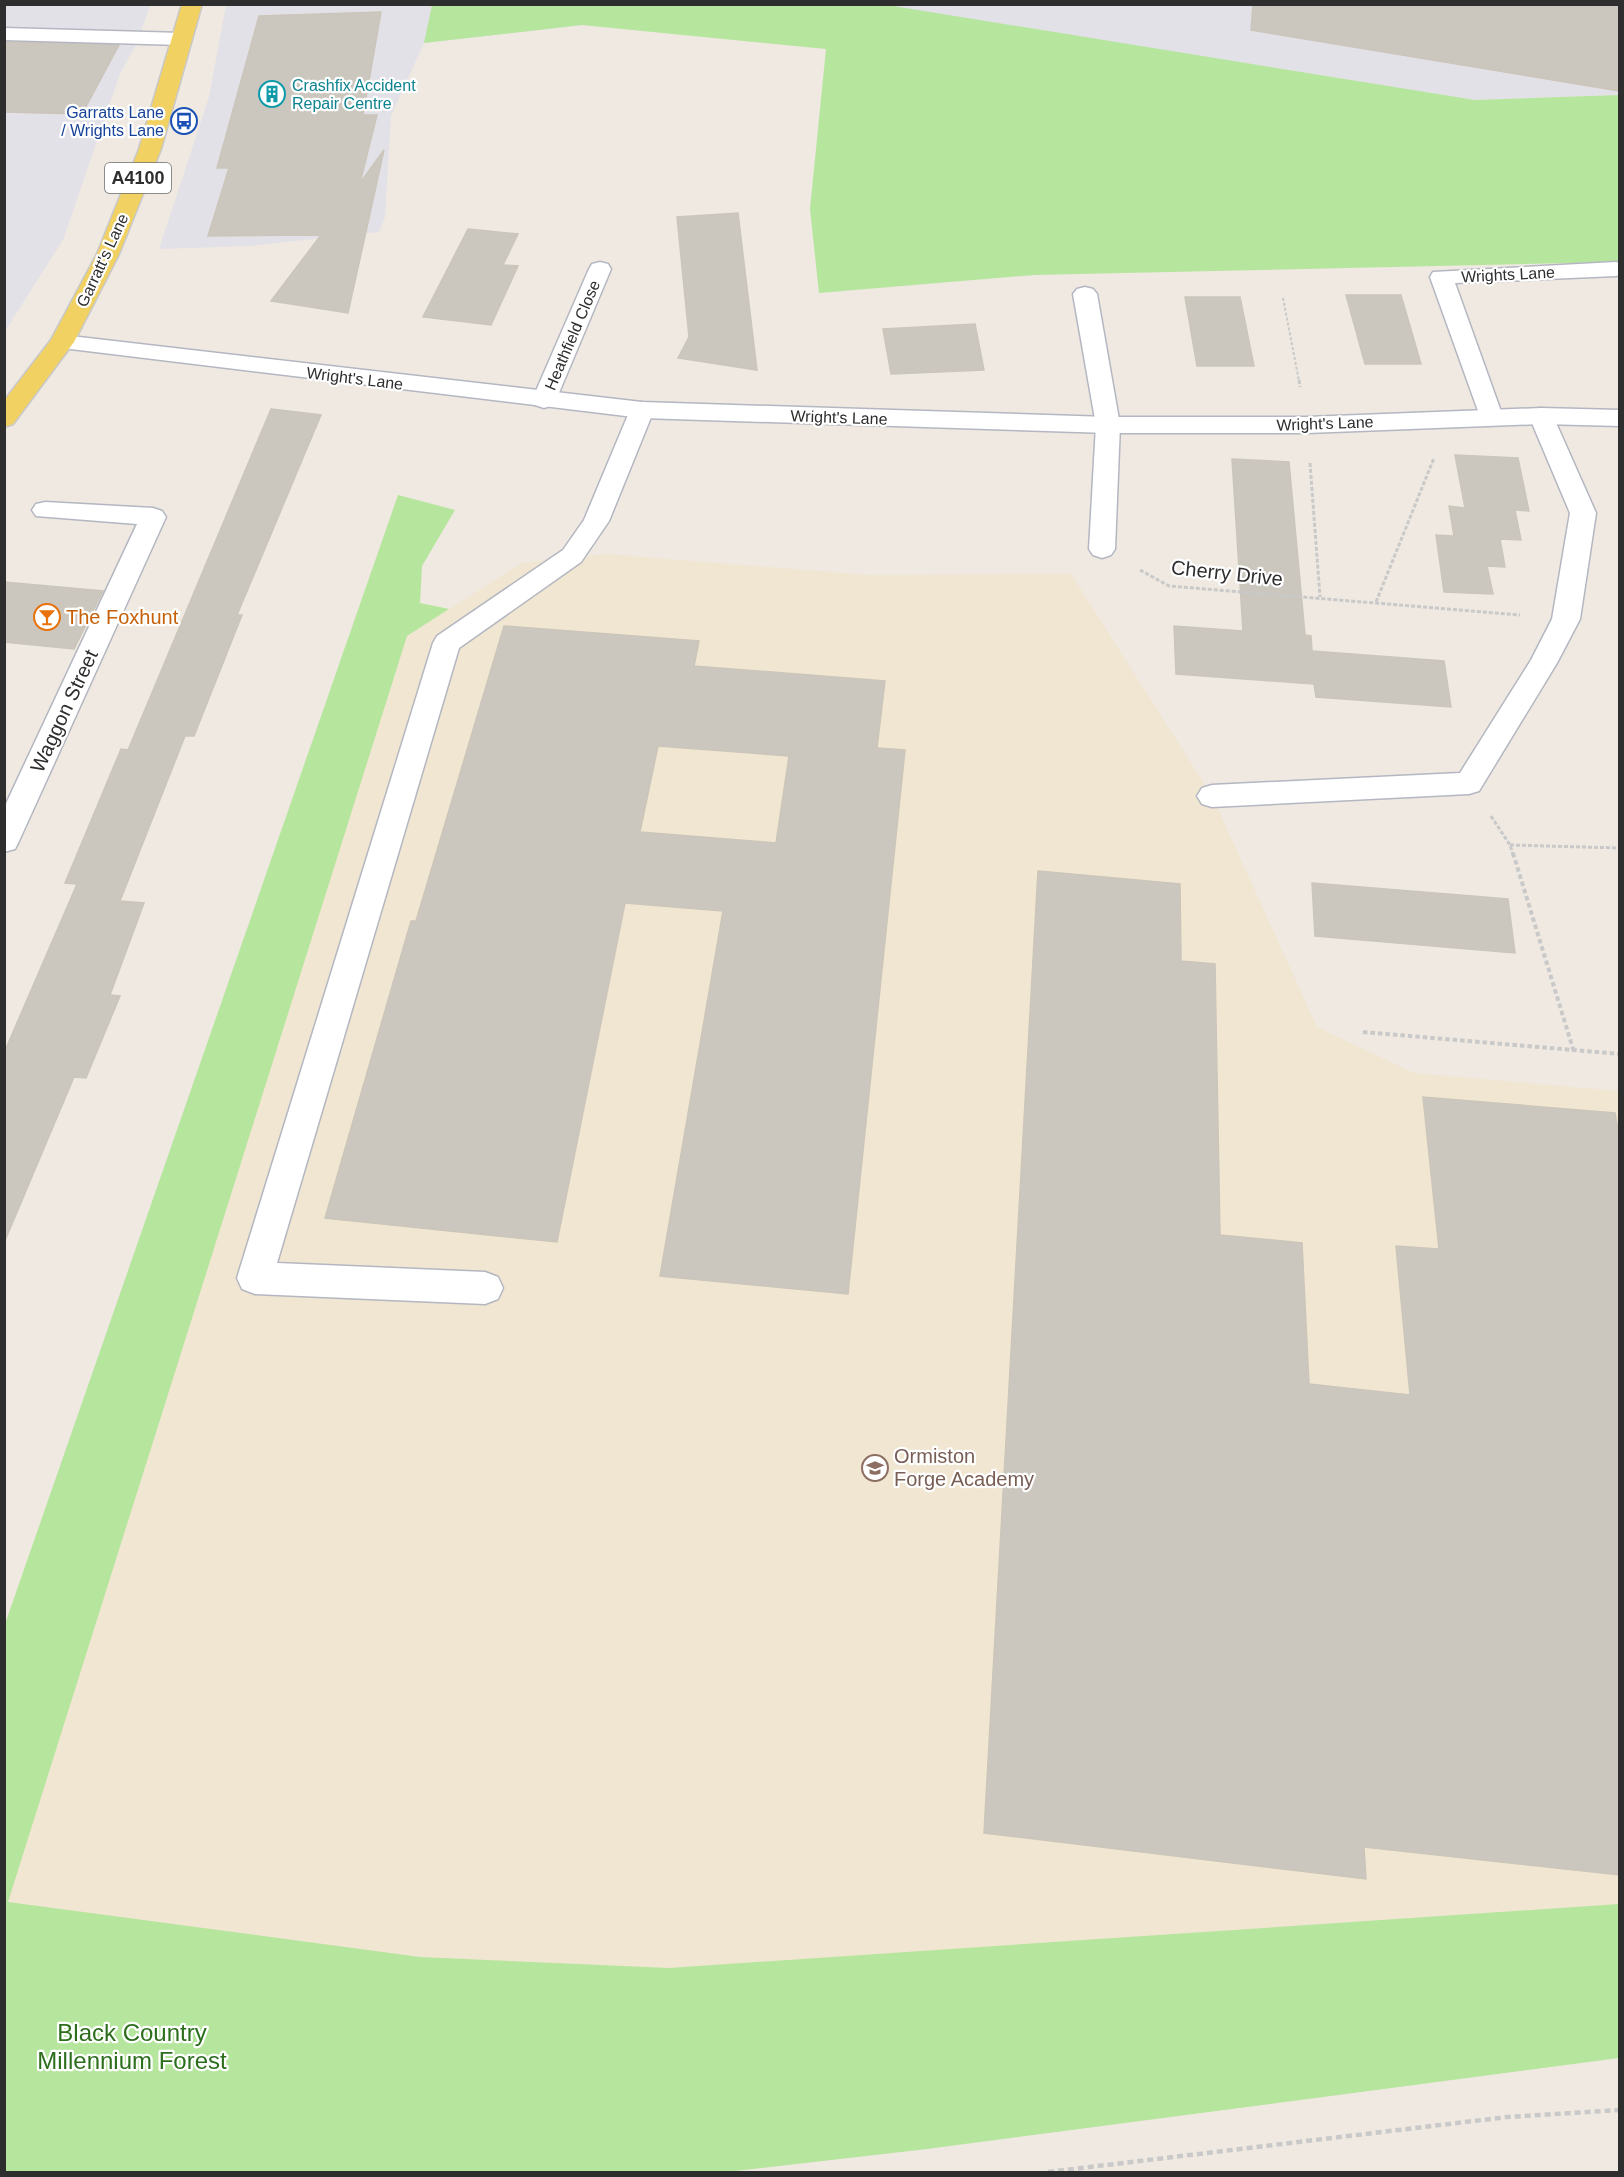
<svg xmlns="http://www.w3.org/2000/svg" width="1624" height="2177" font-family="Helvetica,sans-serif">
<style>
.industrial{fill:#e3e1e8}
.education{fill:#f0e6d1}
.green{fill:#b6e59e}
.building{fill:#cbc7bf;stroke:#cbc5ba;stroke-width:1.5;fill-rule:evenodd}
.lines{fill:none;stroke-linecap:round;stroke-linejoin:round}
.lane-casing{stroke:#b4b7c1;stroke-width:3}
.street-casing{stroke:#b4b7c1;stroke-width:3}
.secondary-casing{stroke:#b4b7c1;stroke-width:3}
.primary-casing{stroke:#c9c9c9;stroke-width:3}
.path-far3{stroke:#c9c9c9;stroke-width:2;stroke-dasharray:3 2;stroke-linecap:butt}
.path-far2{stroke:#c9c9c9;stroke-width:3;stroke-dasharray:4 2;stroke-linecap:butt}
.path-far1{stroke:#c9c9c9;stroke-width:4;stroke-dasharray:4.5 3;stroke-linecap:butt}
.path{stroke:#c9c9c9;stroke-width:4.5;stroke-dasharray:6 4;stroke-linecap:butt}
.lane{fill:#fff;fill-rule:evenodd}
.street{fill:#fff;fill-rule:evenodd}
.secondary{fill:#fff;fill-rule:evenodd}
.primary{fill:#f2d163;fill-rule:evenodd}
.labels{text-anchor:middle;stroke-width:4.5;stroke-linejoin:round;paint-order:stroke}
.far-culture-label{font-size:16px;fill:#0d838f;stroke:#fff;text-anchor:start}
.far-transit-label{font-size:16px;fill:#164399;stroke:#fff;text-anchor:end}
.far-street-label{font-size:16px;fill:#2e2e2e;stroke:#fff}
.shield{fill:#fff;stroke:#6d6d6d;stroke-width:1.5}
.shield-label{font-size:18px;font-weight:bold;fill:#2e2e2e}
.street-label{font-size:20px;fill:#2e2e2e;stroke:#fff}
.food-label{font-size:20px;fill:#c56008;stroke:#fff;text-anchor:start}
.education-label{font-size:20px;fill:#785e54;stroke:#fff;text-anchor:start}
.near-park-label{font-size:24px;fill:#2c6e1b;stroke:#fff}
</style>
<rect width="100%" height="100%" fill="#efe9e1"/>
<!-- industrial -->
<g class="industrial">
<path d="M5 5H150L138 41 120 74 63 240 5 331Z"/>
<path d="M226 5H1619V95L1475 100 583 25 424 43 391 116 385 217 379 232 249 246 159 249 209 97Z"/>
</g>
<!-- education -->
<path class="education" d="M606 554 867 575 1071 574 1212 796 1317 1027 1414 1073 1619 1091V1982L5 2172V1846L407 636 522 563Z"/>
<!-- green -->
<g class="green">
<path d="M432 5H887L1475 100 1619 95V262L1034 275 819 293 810 209 826 49 582 25 424 43Z"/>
<path d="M398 495 455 510 422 566 420 603 449 609 407 636 8 1902 420 1957 669 1968 1619 1904V2058L927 2149 726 2172H5V1624Z"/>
</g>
<!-- building -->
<g class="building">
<path d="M1253 4H1620V91L1251 30Z"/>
<path d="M381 12 363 115H377L360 183 384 150 348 313 271 301 321 235 208 236 229 168H217L259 16Z"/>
<path d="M4 42 119 45 82 114 4 112Z"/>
<path d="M738 213 757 370 678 358 689 337 677 217Z"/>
<path d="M468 229 518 234 503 265 518 266 491 325 423 317Z"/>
<path d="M1346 295H1401L1421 364H1365Z"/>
<path d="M1185 297H1240L1254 366H1197Z"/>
<path d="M975 324 984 370 891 374 883 329Z"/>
<path d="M271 409 321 415 237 615H242L194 736H185L120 901 144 903 110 995 120 996 86 1078 74 1077 4 1243V1053L77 884 65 883 121 749 128 750Z"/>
<path d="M1455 455 1518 458 1529 511 1515 510 1521 540 1500 539 1505 567 1487 566 1493 594 1444 592 1436 535 1454 536 1449 506 1465 508Z"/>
<path d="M1232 459 1289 462 1305 635 1311 636 1312 651 1444 661 1451 707 1316 697 1314 684 1176 674 1174 626 1243 631Z"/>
<path d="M4 582 103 591 74 649 4 642Z"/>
<path d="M504 626 699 641 694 666 885 681 877 748 905 750 848 1294 660 1276 723 911 625 903 557 1242 325 1218 411 921H416ZM658 746 789 756 776 843 640 832Z"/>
<path d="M1038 871 1180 884 1181 961 1215 964 1220 1235 1302 1243 1309 1384 1410 1395 1396 1246 1439 1249 1423 1097 1615 1113 1620 1141V1875L1364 1847 1366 1879 984 1833Z"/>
<path d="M1312 883 1508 899 1515 953 1315 936Z"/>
</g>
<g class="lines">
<defs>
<g id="lane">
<path d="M4 28 182 33 189 35 192 39 189 43 182 45 4 40Z"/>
<path d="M642 402 651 405 654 410 609 521 581 562 459 648 277 1263 485 1272 498 1277 503 1288 498 1299 485 1304 255 1294 242 1289 237 1278 433 643 437 636 563 550 584 520 630 410 633 405Z"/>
</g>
<g id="street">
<path d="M600 262 608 264 611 269 556 400 553 405 544 408 535 405 532 400 589 269 592 264Z"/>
<path d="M1616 262 1620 263V275L1616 276 1455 283 1503 417 1500 422 1491 425 1482 422 1430 277 1433 272Z"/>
<path d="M1085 287 1093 289 1097 294 1120 425 1115 549 1111 555 1102 558 1093 555 1089 549 1096 425 1073 294 1077 289Z"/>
<path d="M1541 408 1550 411 1553 416 1596 513 1580 619 1557 663 1479 791 1469 794 1212 807 1202 804 1197 796 1202 788 1212 785 1460 773 1531 660 1552 619 1570 513 1529 416 1532 411Z"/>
<path d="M45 502 153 508 162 511 166 517 19 841 15 849 4 852V808L137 524 36 516 32 510 36 504Z"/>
</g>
<path id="secondary" d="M62 335 642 402 1108 417H1307L1541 408 1620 410V426L1541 424 1307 433H1108L642 418 54 347 50 342 54 337Z"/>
<path id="primary" d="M182 4H202L161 149 119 254 74 342 13 424 4 427V401L51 340 97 254 139 149Z"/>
</defs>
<!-- lane casing -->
<use href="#lane" class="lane-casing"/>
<!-- street casing -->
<use href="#street" class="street-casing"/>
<!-- secondary casing -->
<use href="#secondary" class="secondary-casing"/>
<!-- primary casing -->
<use href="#primary" class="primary-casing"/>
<!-- path-far3 -->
<path class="path-far3" d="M1283 298 1299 381"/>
<!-- path-far2 -->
<g class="path-far2">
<path d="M1299 380 1300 387"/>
<path d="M1310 463 1320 597"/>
<path d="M1140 570 1169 586 1520 615"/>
<path d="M1376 602 1434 458"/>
<path d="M1491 816 1510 845 1513 855"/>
<path d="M1510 845 1620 848"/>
</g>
<!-- path-far1 -->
<g class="path-far1">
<path d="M1513 853 1574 1052"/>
<path d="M1363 1032 1620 1054"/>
</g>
<!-- path -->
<path class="path" d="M1048 2172 1507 2117 1620 2110"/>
<!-- lane -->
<use href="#lane" class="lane"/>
<!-- street -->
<use href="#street" class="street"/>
<!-- secondary -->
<use href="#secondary" class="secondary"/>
<!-- primary -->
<use href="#primary" class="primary"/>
</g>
<!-- icons -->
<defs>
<symbol id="building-ring" viewBox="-11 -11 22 22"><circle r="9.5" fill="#fff" stroke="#0f9aa8" stroke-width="1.5"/><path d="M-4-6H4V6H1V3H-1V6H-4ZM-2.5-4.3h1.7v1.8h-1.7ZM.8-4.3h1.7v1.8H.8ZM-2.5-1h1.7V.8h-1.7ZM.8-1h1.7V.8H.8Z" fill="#0f9aa8"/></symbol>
<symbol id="bus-ring" viewBox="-11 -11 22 22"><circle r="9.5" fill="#fff" stroke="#1a4fb4" stroke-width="1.5"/><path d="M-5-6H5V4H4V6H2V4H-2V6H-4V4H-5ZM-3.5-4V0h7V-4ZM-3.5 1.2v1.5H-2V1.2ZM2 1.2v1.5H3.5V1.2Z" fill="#1a4fb4"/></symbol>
<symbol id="bar-ring" viewBox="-11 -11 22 22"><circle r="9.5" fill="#fff" stroke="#e8710a" stroke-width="1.5"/><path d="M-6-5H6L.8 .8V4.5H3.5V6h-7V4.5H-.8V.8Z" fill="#e8710a"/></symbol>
<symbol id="school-ring" viewBox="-11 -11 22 22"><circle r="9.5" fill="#fff" stroke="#8d6e63" stroke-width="1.5"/><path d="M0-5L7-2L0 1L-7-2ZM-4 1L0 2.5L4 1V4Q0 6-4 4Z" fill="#8d6e63"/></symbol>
</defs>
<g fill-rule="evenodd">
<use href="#building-ring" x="257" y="79" width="30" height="30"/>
<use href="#bus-ring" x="169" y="106" width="30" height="30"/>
<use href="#bar-ring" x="32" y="602" width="30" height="30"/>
<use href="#school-ring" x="860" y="1453" width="30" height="30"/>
</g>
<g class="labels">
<!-- far-culture labels -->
<g class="far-culture-label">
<text x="292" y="91">Crashfix Accident<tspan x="292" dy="18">Repair Centre</tspan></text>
</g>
<!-- far-transit labels -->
<g class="far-transit-label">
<text x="164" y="118">Garratts Lane<tspan x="164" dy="18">/ Wrights Lane</tspan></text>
</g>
<!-- far-street labels -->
<g class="far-street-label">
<text transform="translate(102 260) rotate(-65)" y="6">Garratt's Lane</text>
<text transform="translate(1508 274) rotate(-3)" y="6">Wrights Lane</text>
<text transform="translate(572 335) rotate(-67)" y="6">Heathfield Close</text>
<text transform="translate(355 378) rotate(7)" y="6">Wright's Lane</text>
<text transform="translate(839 417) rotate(2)" y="6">Wright's Lane</text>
<text transform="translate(1325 423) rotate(-2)" y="6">Wright's Lane</text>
</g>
<!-- shield labels -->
<rect class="shield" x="105" y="163" width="66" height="30" rx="4.5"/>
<g class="shield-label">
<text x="138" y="184">A4100</text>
</g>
<!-- street labels -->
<g class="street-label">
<text transform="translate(1227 573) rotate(6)" y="7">Cherry Drive</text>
<text transform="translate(64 711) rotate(-65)" y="7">Waggon Street</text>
</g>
<!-- food labels -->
<g class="food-label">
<text x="66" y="624">The Foxhunt</text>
</g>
<!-- education labels -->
<g class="education-label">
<text x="894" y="1463">Ormiston<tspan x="894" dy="23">Forge Academy</tspan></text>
</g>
<!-- near-park labels -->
<g class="near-park-label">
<text x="132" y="2041">Black Country<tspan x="132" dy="28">Millennium Forest</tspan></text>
</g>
</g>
<!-- border -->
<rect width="1624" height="2177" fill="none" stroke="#2e2e2e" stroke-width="12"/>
</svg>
